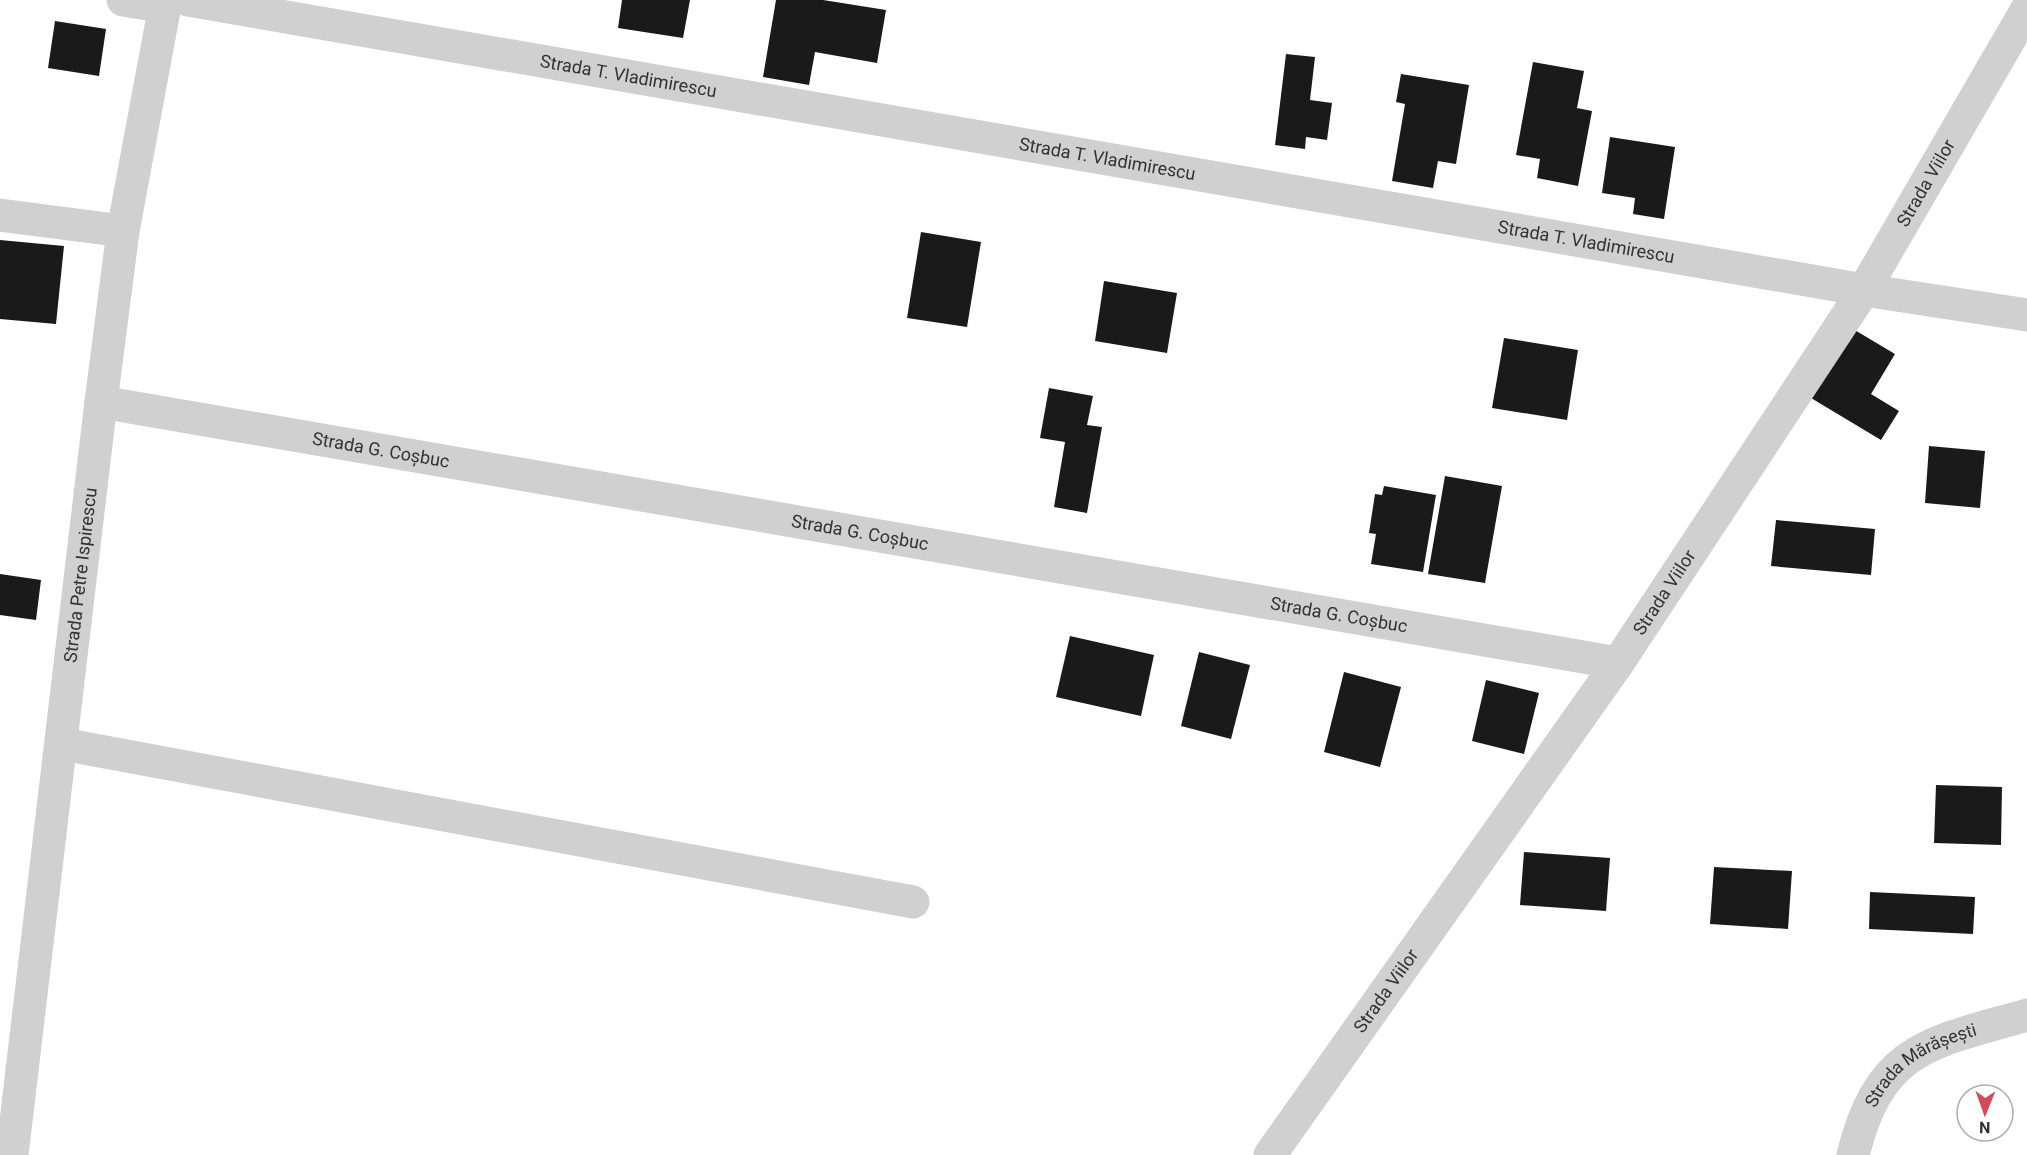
<svg xmlns="http://www.w3.org/2000/svg" width="2027" height="1155" font-family="Roboto,sans-serif">
<style>
.building{fill:#1a1a1a}
.lines{fill:none;stroke-linecap:round;stroke-linejoin:round}
.minor{stroke:#d0d0d0;stroke-width:33}
.labels{text-anchor:middle;stroke-width:6;stroke-linejoin:round;paint-order:stroke}
.street-label{font-size:18px;fill:#333;stroke:#fff}
</style>
<rect width="100%" height="100%" fill="#fff"/>
<!-- building -->
<g class="building">
<path d="M622 0H690L683 38 618 28Z"/>
<path d="M776 0H823L886 10 877 63 815 52 809 85 763 77Z"/>
<path d="M55 21 106 29 99 76 48 68Z"/>
<path d="M1286 54 1315 57 1310 100 1332 103 1327 140 1306 137 1305 149 1275 145Z"/>
<path d="M1533 62 1584 71 1577 108 1592 111 1578 186 1537 178 1540 159 1516 155Z"/>
<path d="M1401 74 1469 85 1456 164 1438 161 1433 188 1392 181 1405 104 1396 102Z"/>
<path d="M1610 137 1675 147 1664 219 1633 214 1635 198 1602 193Z"/>
<path d="M921 232 981 242 967 327 907 318Z"/>
<path d="M0 240 64 246 56 324 0 319Z"/>
<path d="M1104 281 1177 293 1167 353 1095 341Z"/>
<path d="M1853 329 1895 354 1871 394 1899 411 1881 440 1811 398Z"/>
<path d="M1504 338 1578 350 1567 420 1492 408Z"/>
<path d="M1049 388 1093 396 1087 425 1102 427 1087 513 1054 507 1065 442 1040 438Z"/>
<path d="M1929 446 1985 451 1980 508 1925 503Z"/>
<path d="M1445 476 1502 486 1485 583 1428 574Z"/>
<path d="M1384 486 1436 495 1423 572 1371 564 1376 534 1369 533 1375 494 1382 495Z"/>
<path d="M1776 520 1875 529 1871 575 1771 566Z"/>
<path d="M0 574 41 580 36 620 0 615Z"/>
<path d="M1070 636 1154 655 1141 716 1056 697Z"/>
<path d="M1199 652 1250 665 1231 739 1181 726Z"/>
<path d="M1344 672 1401 687 1380 767 1324 752Z"/>
<path d="M1486 680 1539 693 1524 754 1472 741Z"/>
<path d="M1936 785 2002 787 2001 845 1934 843Z"/>
<path d="M1524 852 1610 858 1606 911 1520 905Z"/>
<path d="M1714 867 1792 871 1788 929 1710 924Z"/>
<path d="M1870 892 1975 897 1973 934 1869 929Z"/>
</g>
<g class="lines">
<!-- minor -->
<g class="minor">
<path d="M123 0 165 7"/>
<path id="s1" d="M188 0 1864 290 2027 315"/>
<path d="M0 215 123 231"/>
<path id="s2" d="M101 402 1618 663"/>
<path d="M62 744 913 902"/>
<path id="s3" d="M12 1155 101 402 123 231 166 0"/>
<path id="s4" d="M1270 1155 1618 663 1864 290 2027 9"/>
<path id="s5" d="M1853 1155C1880 1046 1930 1043 2027 1015"/>
</g>
</g>
<g class="labels">
<!-- street labels -->
<g class="street-label">
<text dy="6" stroke="none"><textPath href="#s1" startOffset="447">Strada T. Vladimirescu</textPath></text>
<text dy="6" stroke="none"><textPath href="#s1" startOffset="933">Strada T. Vladimirescu</textPath></text>
<text dy="6" stroke="none"><textPath href="#s4" startOffset="1173">Strada Viilor</textPath></text>
<text dy="6" stroke="none"><textPath href="#s1" startOffset="1419">Strada T. Vladimirescu</textPath></text>
<text dy="6" stroke="none"><textPath href="#s2" startOffset="284">Strada G. Coșbuc</textPath></text>
<text dy="6" stroke="none"><textPath href="#s2" startOffset="770">Strada G. Coșbuc</textPath></text>
<text dy="6" stroke="none"><textPath href="#s3" startOffset="584">Strada Petre Ispirescu</textPath></text>
<text dy="6" stroke="none"><textPath href="#s4" startOffset="687">Strada Viilor</textPath></text>
<text dy="6" stroke="none"><textPath href="#s2" startOffset="1256">Strada G. Coșbuc</textPath></text>
<text dy="6" stroke="none"><textPath href="#s4" startOffset="201">Strada Viilor</textPath></text>
<text dy="6" stroke="none"><textPath href="#s5" startOffset="120">Strada Mărășești</textPath></text>
</g>
</g>
<!-- north arrow -->
<g transform="translate(1985 1113) rotate(181)"><circle r="28" fill="#ffffff" stroke="#adadad" stroke-width="1.5"/>
<path d="M0-4.5L10 22L0 15L-10 22Z" fill="#d64959"/>
<text y="-9" font-size="16" font-weight="bold" text-anchor="middle" fill="#333333">N</text>
</g>
</svg>
